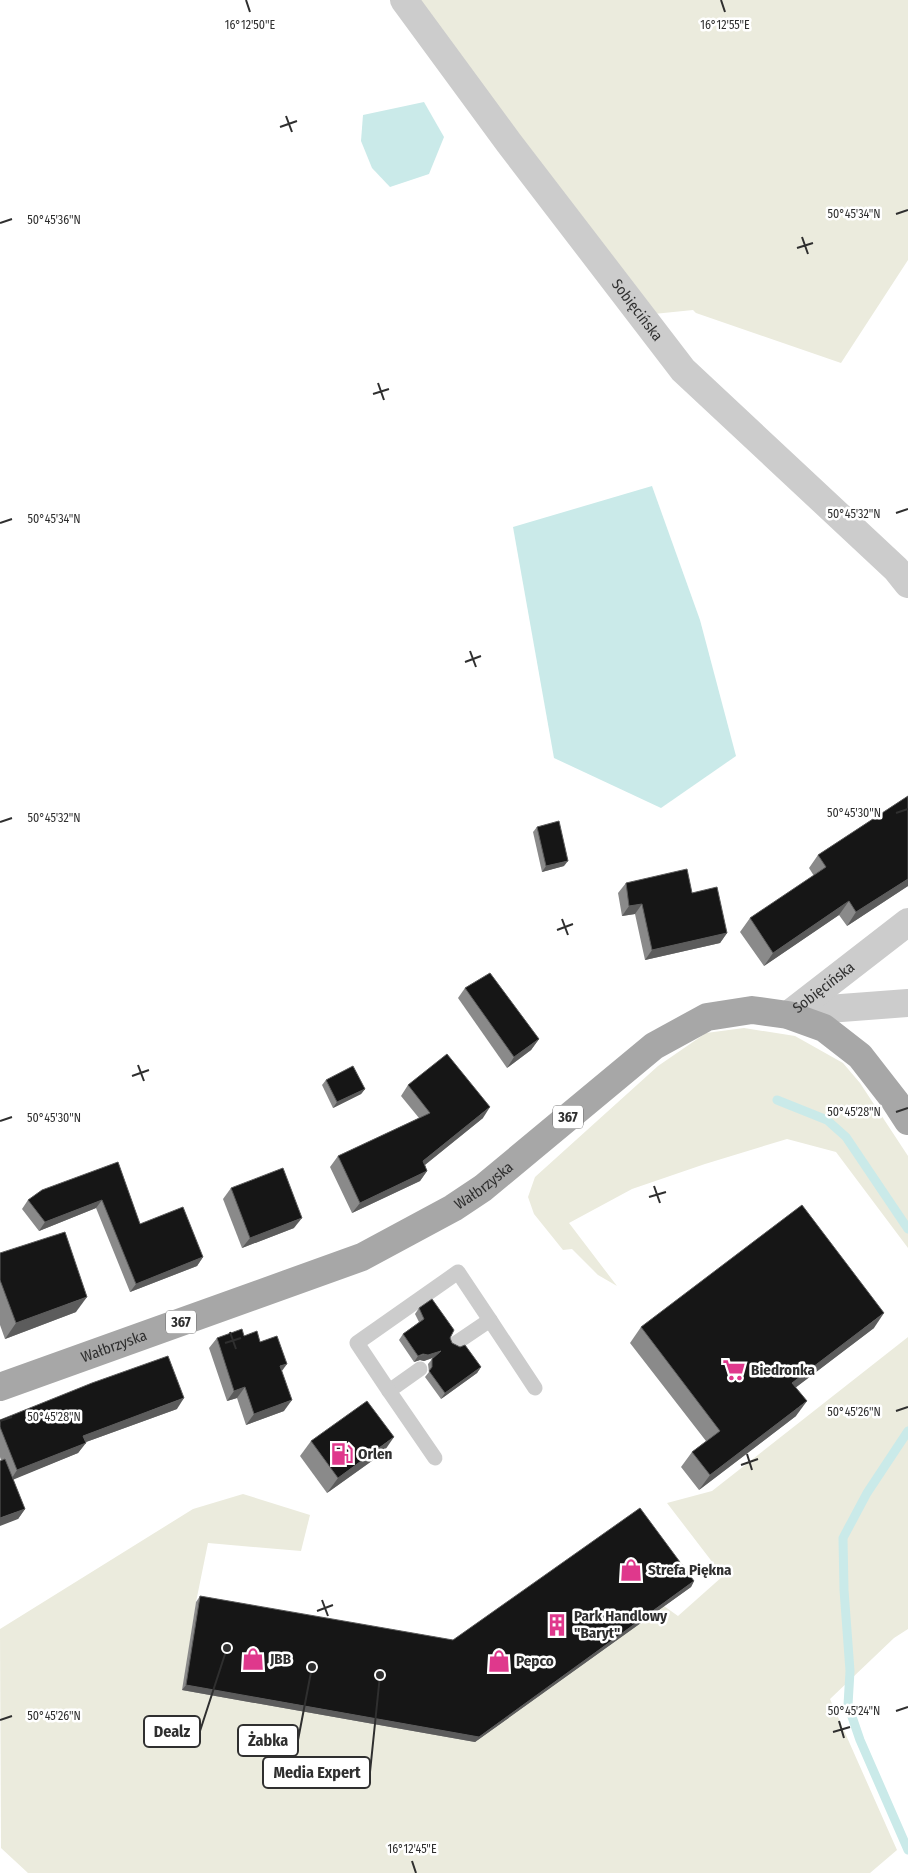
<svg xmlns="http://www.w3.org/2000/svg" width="908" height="1873" font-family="'Fira Sans Condensed',sans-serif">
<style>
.green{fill:#ebebdd}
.water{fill:#caeae9}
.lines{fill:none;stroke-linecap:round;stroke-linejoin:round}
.stream{stroke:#caeae9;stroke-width:9}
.lane{stroke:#ccc;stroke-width:15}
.street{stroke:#ccc;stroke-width:28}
.primary{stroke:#a7a7a7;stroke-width:28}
.wall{fill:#8a8a8a}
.shaded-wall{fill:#5c5c5c}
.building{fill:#161616;stroke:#5c5c5c}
.ticks{fill:none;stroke:#2f2f2f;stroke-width:2}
.labels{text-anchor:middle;stroke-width:5;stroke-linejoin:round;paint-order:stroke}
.shield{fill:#fff;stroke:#6d6d6d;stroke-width:1}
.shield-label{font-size:14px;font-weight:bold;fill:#2f2f2f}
.street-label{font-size:15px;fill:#2f2f2f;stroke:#fff}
.poi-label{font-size:15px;font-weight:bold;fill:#2f2f2f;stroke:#fff;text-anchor:start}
.ticks-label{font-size:12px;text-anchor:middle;fill:#2f2f2f;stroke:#fff;stroke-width:5;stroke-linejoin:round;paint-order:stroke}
.leader{fill:none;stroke:#2f2f2f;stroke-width:2}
.callout-dot{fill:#2f2f2f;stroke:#fff;stroke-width:2}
.callout{fill:#fff;stroke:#2f2f2f;stroke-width:2}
.callout-label{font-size:16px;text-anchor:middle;font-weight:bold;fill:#2f2f2f}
</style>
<rect width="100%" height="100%" fill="#fff"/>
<!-- green -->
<g class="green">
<path d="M413 0H908V260L841 363 696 313 693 310 634 316Z"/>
<path d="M744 1028 795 1036 843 1063 860 1083 908 1156V1248L836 1152 787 1139 705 1164 632 1189 569 1223 617 1286 598 1275 572 1249 563 1250 534 1214 528 1197 535 1177 658 1066 706 1033Z"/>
<path d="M908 1337V1629L894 1638 830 1699 897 1850 870 1873H28L1 1848 0 1629 193 1509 243 1494 310 1515 301 1551 208 1543 196 1602 183 1690 664 1606 678 1616 723 1576 667 1503 712 1491Z"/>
</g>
<!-- water -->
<g class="water">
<path d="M424 102 444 137 429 174 390 187 372 168 361 141 363 115Z"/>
<path d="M652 486 700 620 736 756 661 808 554 758 513 527Z"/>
</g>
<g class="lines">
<!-- stream -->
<g class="stream">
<path d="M777 1100 827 1120 846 1137 908 1229"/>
<path d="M908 1431 867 1493 843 1538 844 1590 850 1671 848 1705 860 1740 908 1850"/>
</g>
<!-- lane -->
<g class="lane">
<path d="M456 1343 490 1320 535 1388"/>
<path d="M420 1369 389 1391 435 1458"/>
<path d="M389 1391 357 1343 458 1272 490 1320"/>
</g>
<!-- street -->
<g class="street">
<path id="s1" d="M404 0 509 143 683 370 896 569 908 584"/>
<path d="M789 1014 828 1009 908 1003"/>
<path id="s2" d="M788 1015 908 922"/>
</g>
<!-- primary -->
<path class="primary" id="s3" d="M0 1387 362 1257 453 1208 483 1188 654 1046 707 1017 752 1010 788 1015 824 1028 860 1056 895 1101 908 1121"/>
</g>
<!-- wall -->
<g class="wall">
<path d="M908 796V886L847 926 839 915 764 966 740 932 750 918 814 876 809 868 818 855Z"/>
<path d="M537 827 564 866 542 872 533 832Z"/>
<path d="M626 883 692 893 727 933 720 943 645 960 635 914 622 916 618 893Z"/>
<path d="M465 988 539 1039 531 1050 507 1068 458 998Z"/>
<path d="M326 1080 365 1089 361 1094 333 1108 322 1085Z"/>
<path d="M408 1085 483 1118 425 1165 427 1171 420 1181 352 1213 330 1167 338 1156 419 1118 401 1096Z"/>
<path d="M118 1162 140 1224 203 1257 197 1266 130 1292 96 1208 39 1231 22 1209 28 1200Z"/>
<path d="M231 1188 294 1228 242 1248 223 1199Z"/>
<path d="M0 1253 76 1312 5 1339 0 1325Z"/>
<path d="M419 1308 450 1338 452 1343 481 1367 477 1373 441 1399 425 1377 429 1372 428 1364 433 1358 424 1361 420 1360 414 1362 399 1340 403 1334 419 1322 415 1314Z"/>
<path d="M641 1327 874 1328 796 1387V1416L699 1490 681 1467 692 1452 706 1441 630 1343Z"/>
<path d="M244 1336 260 1342 282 1371 284 1411 246 1425 237 1398 227 1401 209 1348 217 1338Z"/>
<path d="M177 1409 86 1442 78 1453 13 1479 25 1509 18 1519 0 1457V1420Z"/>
<path d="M311 1441 383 1453 327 1493 300 1456Z"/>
<path d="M694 1581 691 1587 475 1742 182 1690 196 1602 200 1596 453 1640Z"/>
</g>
<!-- shaded-wall -->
<g class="shaded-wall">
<path d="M568 861 564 866 542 872 546 866Z"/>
<path d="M908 879V886L847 926 856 912Z"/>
<path d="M849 901 839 915 764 966 773 953Z"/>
<path d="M642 904 635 914 622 916 629 906Z"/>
<path d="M727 933 720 943 645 960 652 950Z"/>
<path d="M539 1039 531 1050 507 1068 514 1057Z"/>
<path d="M365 1089 361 1094 333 1108 337 1102Z"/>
<path d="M490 1107 483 1118 416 1172 423 1161Z"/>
<path d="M427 1171 420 1181 352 1213 360 1203Z"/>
<path d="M102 1200 96 1208 39 1231 45 1222Z"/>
<path d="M302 1218 294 1228 242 1248 250 1238Z"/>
<path d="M203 1257 197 1266 130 1292 136 1284Z"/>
<path d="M87 1297 76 1312 5 1339 16 1323Z"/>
<path d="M884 1313 874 1328 782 1398 792 1383Z"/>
<path d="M441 1351 437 1356 424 1361 420 1360 414 1362 418 1356Z"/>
<path d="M287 1364 279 1375 280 1366Z"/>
<path d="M481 1367 477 1373 441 1399 445 1393Z"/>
<path d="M245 1387 237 1398 227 1401 234 1391Z"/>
<path d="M184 1398 177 1409 75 1446 83 1436Z"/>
<path d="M292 1400 284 1411 246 1425 254 1414Z"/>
<path d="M807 1401 796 1416 699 1490 710 1475Z"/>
<path d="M394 1437 383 1453 327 1493 338 1478Z"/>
<path d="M86 1443 78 1453 10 1481 17 1470Z"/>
<path d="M25 1509 18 1519 0 1526V1518Z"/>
<path d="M694 1581 691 1587 475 1742 182 1690 186 1685 479 1737Z"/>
</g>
<!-- building -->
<g class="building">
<path d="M908 796V879L856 912 849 901 773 953 750 918 826 867 818 855Z"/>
<path d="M559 821 568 861 546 866 537 827Z"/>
<path d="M687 869 692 893 717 887 727 933 652 950 642 904 629 906 626 883Z"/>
<path d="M490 973 539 1039 514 1057 465 988Z"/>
<path d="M447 1054 490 1107 423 1161 427 1171 360 1203 338 1156 430 1113 408 1085Z"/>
<path d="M353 1066 365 1089 337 1102 326 1080Z"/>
<path d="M118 1162 140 1224 183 1207 203 1257 136 1284 102 1200 45 1222 28 1200 42 1190Z"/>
<path d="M283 1168 302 1218 250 1238 231 1188Z"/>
<path d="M802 1205 884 1313 792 1383 807 1401 710 1475 692 1452 720 1431 641 1327Z"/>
<path d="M65 1232 87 1297 16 1323 0 1280V1253Z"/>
<path d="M432 1299 454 1330 450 1338 452 1343 460 1347 465 1345 481 1367 445 1393 429 1371 432 1367V1359L441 1351 428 1355 423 1354 418 1356 403 1334 424 1319 419 1308Z"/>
<path d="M242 1329 244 1336 257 1331 260 1342 277 1336 287 1364 280 1366 292 1400 254 1414 245 1387 234 1391 217 1338Z"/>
<path d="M168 1356 184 1398 83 1436 86 1443 17 1470 0 1427V1420L92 1383Z"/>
<path d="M367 1401 394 1437 338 1478 311 1441Z"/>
<path d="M5 1459 25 1509 0 1518V1461Z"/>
<path d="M640 1508 694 1581 479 1737 186 1685 200 1596 453 1640Z"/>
</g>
<!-- ticks -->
<path class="ticks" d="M246 0 250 12M721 0 725 12M286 116 292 132M280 127 297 121M896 214 908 210M0 223 12 219M802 237 808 254M797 248 813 243M378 383 384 400M373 394 389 389M896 513 908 509M0 523 12 519M470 651 476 667M465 662 481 656M896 813 908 809M0 822 12 818M562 919 568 935M557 930 573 924M138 1065 144 1081M132 1076 149 1070M896 1112 908 1108M0 1121 12 1117M654 1186 660 1203M649 1197 666 1192M230 1332 236 1349M225 1343 241 1338M896 1411 908 1407M0 1421 12 1417M747 1454 752 1470M741 1465 758 1459M322 1600 328 1616M317 1611 333 1605M896 1711 908 1707M0 1720 12 1716M839 1721 844 1738M833 1732 850 1727M412 1861 416 1873"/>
<!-- icons -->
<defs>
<symbol id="supermarket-bare" viewBox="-9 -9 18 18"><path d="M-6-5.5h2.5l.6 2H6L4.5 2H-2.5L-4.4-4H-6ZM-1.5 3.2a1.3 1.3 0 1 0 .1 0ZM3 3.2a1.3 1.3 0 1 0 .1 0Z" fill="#df388c" stroke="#fff" stroke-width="2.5" paint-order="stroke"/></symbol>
<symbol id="fuel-bare" viewBox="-9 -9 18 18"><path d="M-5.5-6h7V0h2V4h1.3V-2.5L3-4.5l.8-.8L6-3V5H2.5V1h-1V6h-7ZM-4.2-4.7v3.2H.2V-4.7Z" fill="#df388c" stroke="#fff" stroke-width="2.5" paint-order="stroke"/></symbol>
<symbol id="shop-bare" viewBox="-9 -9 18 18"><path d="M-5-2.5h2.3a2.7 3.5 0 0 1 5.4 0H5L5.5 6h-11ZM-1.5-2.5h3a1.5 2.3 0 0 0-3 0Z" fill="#df388c" stroke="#fff" stroke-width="2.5" paint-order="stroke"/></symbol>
<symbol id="building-bare" viewBox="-9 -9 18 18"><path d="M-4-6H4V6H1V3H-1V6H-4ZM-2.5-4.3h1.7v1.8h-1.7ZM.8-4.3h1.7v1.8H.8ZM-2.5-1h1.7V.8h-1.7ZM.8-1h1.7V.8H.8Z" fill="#df388c" stroke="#fff" stroke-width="2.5" paint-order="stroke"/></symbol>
</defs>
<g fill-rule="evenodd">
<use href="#supermarket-bare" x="718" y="1354" width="32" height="32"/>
<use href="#fuel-bare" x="326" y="1438" width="32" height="32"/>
<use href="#shop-bare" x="615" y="1554" width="32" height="32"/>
<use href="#building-bare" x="541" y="1609" width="32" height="32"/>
<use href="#shop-bare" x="237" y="1643" width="32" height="32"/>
<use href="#shop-bare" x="483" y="1645" width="32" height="32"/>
</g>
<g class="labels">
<!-- shield labels -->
<g class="shield">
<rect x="553" y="1105.5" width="30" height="23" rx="4"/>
<rect x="166" y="1310.5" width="30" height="23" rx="4"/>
</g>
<g class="shield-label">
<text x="568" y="1122">367</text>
<text x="181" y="1327">367</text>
</g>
<!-- street labels -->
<g class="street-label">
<text dy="5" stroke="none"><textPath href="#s1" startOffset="388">Sobięcińska</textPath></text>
<text dy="5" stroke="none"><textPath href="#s2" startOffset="45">Sobięcińska</textPath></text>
<text dy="5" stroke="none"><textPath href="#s3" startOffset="526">Wałbrzyska</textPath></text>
<text dy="5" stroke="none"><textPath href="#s3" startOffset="121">Wałbrzyska</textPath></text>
</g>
<!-- poi labels -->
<g class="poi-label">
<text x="751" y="1375">Biedronka</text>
<text x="358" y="1459">Orlen</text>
<text x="648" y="1575">Strefa Piękna</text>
<text x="574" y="1621">Park Handlowy<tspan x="574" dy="17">"Baryt"</tspan></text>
<text x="270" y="1664">JBB</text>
<text x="516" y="1666">Pepco</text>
</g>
</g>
<g class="ticks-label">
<text x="250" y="29">16°12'50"E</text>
<text x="725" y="29">16°12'55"E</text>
<text x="854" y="218">50°45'34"N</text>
<text x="54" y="224">50°45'36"N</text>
<text x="854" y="518">50°45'32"N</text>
<text x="54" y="523">50°45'34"N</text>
<text x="854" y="817">50°45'30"N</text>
<text x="54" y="822">50°45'32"N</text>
<text x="854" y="1116">50°45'28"N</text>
<text x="54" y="1122">50°45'30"N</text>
<text x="854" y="1416">50°45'26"N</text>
<text x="54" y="1421">50°45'28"N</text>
<text x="854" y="1715">50°45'24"N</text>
<text x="54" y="1720">50°45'26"N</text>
<text x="412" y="1853">16°12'45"E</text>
</g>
<!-- callouts -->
<path class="leader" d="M227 1648L200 1731M312 1667L298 1740M380 1675L370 1772"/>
<g class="callout-dot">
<circle cx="227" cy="1648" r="5"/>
<circle cx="312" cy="1667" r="5"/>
<circle cx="380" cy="1675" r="5"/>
</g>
<g class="callout">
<rect x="144" y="1716" width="56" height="31" rx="5"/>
<rect x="238" y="1725" width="60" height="31" rx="5"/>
<rect x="263" y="1757" width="107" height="31" rx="5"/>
</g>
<g class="callout-label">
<text x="172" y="1737">Dealz</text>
<text x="268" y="1746">Żabka</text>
<text x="317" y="1778">Media Expert</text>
</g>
</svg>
